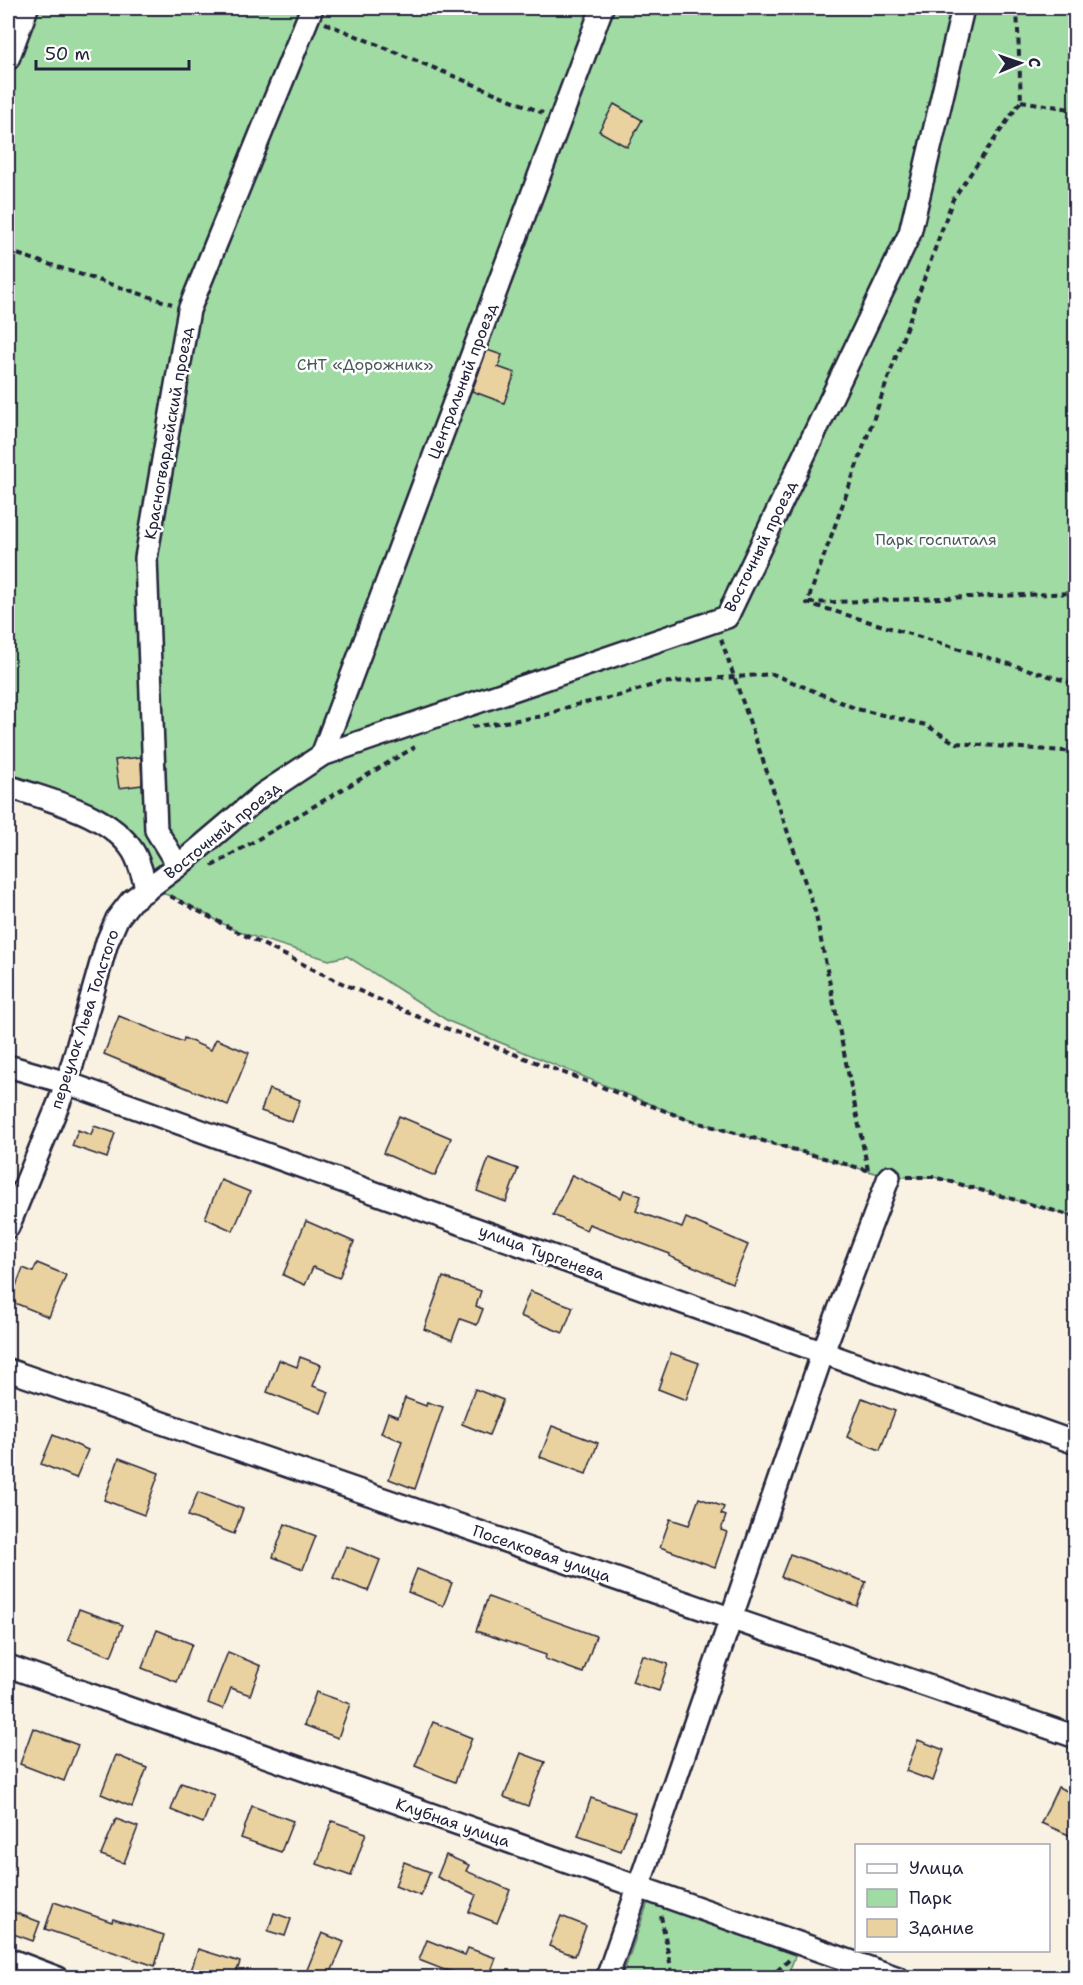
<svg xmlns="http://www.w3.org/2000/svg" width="1083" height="1985" font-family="'Shantell Sans',sans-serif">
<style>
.green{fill:#9fdba2;stroke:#607e6e;stroke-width:1.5}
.building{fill:#ead2a0;stroke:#22223b;stroke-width:1.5}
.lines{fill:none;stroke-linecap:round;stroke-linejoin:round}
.minor-casing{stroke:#22223b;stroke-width:26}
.path{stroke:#22223b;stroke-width:4;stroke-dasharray:6 4.5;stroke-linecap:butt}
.minor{stroke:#fff;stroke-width:21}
.labels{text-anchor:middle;stroke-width:5;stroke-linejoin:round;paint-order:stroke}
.park-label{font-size:16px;fill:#485a5a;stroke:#fff}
.street-label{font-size:16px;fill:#22223b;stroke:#fff}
</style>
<rect width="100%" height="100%" fill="#f9f2e2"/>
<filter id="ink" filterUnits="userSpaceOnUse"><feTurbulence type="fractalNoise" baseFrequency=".0167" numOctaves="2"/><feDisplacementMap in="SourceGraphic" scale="12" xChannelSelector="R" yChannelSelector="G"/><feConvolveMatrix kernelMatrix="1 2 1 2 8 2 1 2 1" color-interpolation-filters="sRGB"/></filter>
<g filter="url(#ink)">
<!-- green -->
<g class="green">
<path d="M8 8H1075V1217L934 1177H889L689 1120 448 1021 347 956 329 960 236 931 178 899 149 888 125 839 8 786Z"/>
<path d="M648 1902 796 1954 787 1977H622Z"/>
</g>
<!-- building -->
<g class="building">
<path d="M614 104 642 120 627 147 599 131Z"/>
<path d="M487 350 502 355 498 367 515 373 504 403 472 391Z"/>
<path d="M141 757 142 785 119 788 115 760Z"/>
<path d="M119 1016 183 1042 184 1038 211 1050 216 1039 249 1053 228 1105 104 1054Z"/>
<path d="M269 1089 300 1100 292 1122 261 1111Z"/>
<path d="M399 1116 451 1138 435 1176 383 1153Z"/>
<path d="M94 1126 115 1133 107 1158 72 1146 78 1130 91 1135Z"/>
<path d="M489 1158 518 1169 506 1202 477 1191Z"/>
<path d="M572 1175 621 1198 624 1190 641 1196 636 1211 682 1228 686 1218 748 1245 732 1283 669 1256 670 1254 589 1224 586 1230 553 1215Z"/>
<path d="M221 1180 250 1192 233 1231 205 1218Z"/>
<path d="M306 1221 354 1242 339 1278 313 1267 305 1285 283 1275Z"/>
<path d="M37 1263 66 1275 49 1317 10 1301 23 1268 33 1272Z"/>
<path d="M443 1277 481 1291 476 1306 483 1309 477 1325 460 1319 452 1340 424 1329Z"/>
<path d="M530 1291 573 1307 563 1333 520 1316Z"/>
<path d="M671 1353 699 1363 686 1400 658 1389Z"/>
<path d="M300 1357 321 1365 313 1386 329 1392 321 1413 267 1392 279 1360 297 1367Z"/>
<path d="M475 1389 503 1400 489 1435 462 1424Z"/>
<path d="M405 1398 426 1406 427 1402 443 1407 415 1489 389 1479 402 1441 381 1433 388 1413 398 1417Z"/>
<path d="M862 1398 895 1411 880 1450 847 1437Z"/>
<path d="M552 1426 598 1443 586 1474 540 1457Z"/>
<path d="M53 1435 88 1450 76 1478 41 1464Z"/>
<path d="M119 1458 159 1473 144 1515 104 1500Z"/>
<path d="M198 1492 243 1509 234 1534 188 1516Z"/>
<path d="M699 1498 724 1507 721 1514 726 1516 721 1530 727 1532 715 1567 660 1547 670 1519 689 1525Z"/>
<path d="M285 1524 316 1536 303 1569 273 1557Z"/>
<path d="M346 1546 380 1560 368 1591 333 1578Z"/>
<path d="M790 1554 866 1582 857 1606 781 1577Z"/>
<path d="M417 1569 452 1583 443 1606 408 1592Z"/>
<path d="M488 1597 596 1636 583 1673 545 1659 546 1655 476 1631Z"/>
<path d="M79 1609 123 1625 111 1656 68 1640Z"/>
<path d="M157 1630 192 1644 177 1682 142 1668Z"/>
<path d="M228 1652 261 1666 250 1695 231 1688 223 1709 208 1703Z"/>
<path d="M642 1655 668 1664 659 1691 632 1682Z"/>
<path d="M316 1692 350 1704 338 1738 304 1725Z"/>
<path d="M433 1722 472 1738 455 1782 415 1766Z"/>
<path d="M33 1728 78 1745 64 1781 20 1764Z"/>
<path d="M918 1740 944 1750 933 1781 906 1771Z"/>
<path d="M521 1753 545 1762 528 1806 504 1797Z"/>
<path d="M116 1755 147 1768 132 1807 101 1794Z"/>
<path d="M181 1783 214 1795 203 1823 171 1810Z"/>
<path d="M1058 1787 1076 1795V1838L1041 1823Z"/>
<path d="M591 1798 635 1813 621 1851 578 1836Z"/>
<path d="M252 1806 293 1821 281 1852 241 1838Z"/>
<path d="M116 1819 138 1827 124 1863 101 1855Z"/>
<path d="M332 1821 366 1833 351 1876 317 1864Z"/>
<path d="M446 1855 469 1865 466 1871 510 1890 497 1923 469 1912 476 1895 437 1877Z"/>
<path d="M404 1862 430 1872 421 1896 395 1886Z"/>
<path d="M54 1902 112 1922 113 1919 164 1935 155 1966 45 1929Z"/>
<path d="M8 1910 40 1922 33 1941 8 1932Z"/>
<path d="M274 1913 291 1919 285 1936 268 1931Z"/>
<path d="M561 1916 586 1926 575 1956 549 1946Z"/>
<path d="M322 1933 344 1942 329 1977H304Z"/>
<path d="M427 1940 465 1955 468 1948 496 1958 489 1977H470L447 1970V1971L419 1960Z"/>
<path d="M198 1949 240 1962 235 1977H189Z"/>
</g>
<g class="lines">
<defs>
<g id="minor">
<path d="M8 59 27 8"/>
<path d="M322 755 602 8"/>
<path d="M8 786C49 801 108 812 133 851 140 862 143 878 147 890"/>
<path d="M178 866 156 830 146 558 189 310 312 8"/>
<path d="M8 1066 67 1083 1076 1443"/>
<path d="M8 1227 67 1083 107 942 117 919 131 901 178 866 263 794 322 755 727 617 910 233 963 8"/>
<path d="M8 1370 1076 1737"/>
<path d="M8 1666 898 1978"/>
<path d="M8 1959 58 1978"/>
<path d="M607 1978 823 1352 889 1177"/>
</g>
</defs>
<!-- minor casing -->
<use href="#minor" class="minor-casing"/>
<!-- path -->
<g class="path">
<path d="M1017 8 1021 101 953 199 807 603 1076 684"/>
<path d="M325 23 543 113"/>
<path d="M1021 101 1076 110"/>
<path d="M8 251 172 304"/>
<path d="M809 603 1076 593"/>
<path d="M721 639 815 911 868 1170"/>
<path d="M472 727 543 716 571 706 622 695 659 683 773 674 857 709 926 725 955 743 1076 752"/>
<path d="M212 866 415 747"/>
<path d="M170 896 236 931 335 980 432 1023 689 1120 870 1171"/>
<path d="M907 1177H934L1076 1217"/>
<path d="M661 1916 673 1978"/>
<path d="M769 1978 789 1960"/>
</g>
<!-- minor -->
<use href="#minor" class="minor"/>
</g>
</g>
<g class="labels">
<!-- park labels -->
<g class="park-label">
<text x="365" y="370">СНТ «Дорожник»</text>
<text x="936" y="545">Парк госпиталя</text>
</g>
<!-- street labels -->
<g class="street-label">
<text transform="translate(462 381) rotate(-69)" y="6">Центральный проезд</text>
<text transform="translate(168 433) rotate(-80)" y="6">Красногвардейский проезд</text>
<text transform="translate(760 546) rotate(-64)" y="6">Восточный проезд</text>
<text transform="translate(222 830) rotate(-39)" y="6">Восточный проезд</text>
<text transform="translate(84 1019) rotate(-72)" y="6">переулок Льва Толстого</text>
<text transform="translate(542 1252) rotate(20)" y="6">улица Тургенева</text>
<text transform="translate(542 1553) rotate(19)" y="6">Поселковая улица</text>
<text transform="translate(453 1822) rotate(19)" y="6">Клубная улица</text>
</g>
</g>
<!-- margin -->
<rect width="1083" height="1985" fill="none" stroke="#fff" stroke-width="30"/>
<rect x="15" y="15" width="1053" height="1955" fill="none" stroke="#22223b" stroke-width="2" filter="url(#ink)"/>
<!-- legend -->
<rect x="855" y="1844" width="195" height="108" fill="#ffffff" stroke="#a7a7b1" stroke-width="1.5"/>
<rect x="867" y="1864" width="30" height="9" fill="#ffffff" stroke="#a7a7b1" stroke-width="1.5"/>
<text x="909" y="1874" font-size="18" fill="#22223b">Улица</text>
<rect x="867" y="1889" width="30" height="18" fill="#9fdba2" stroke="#a7a7b1" stroke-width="1.5"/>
<text x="909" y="1904" font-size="18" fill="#22223b">Парк</text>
<rect x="867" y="1919" width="30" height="18" fill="#ead2a0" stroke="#a7a7b1" stroke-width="1.5"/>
<text x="909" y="1934" font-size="18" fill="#22223b">Здание</text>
<!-- north arrow -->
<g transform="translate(1020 63) rotate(88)" stroke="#ffffff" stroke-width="4.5" paint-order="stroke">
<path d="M0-4.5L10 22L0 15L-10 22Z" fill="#22223b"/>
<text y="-9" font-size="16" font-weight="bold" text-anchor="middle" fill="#22223b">С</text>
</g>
<!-- scale -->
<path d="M36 60v9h153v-9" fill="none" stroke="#22223b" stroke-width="3"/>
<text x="45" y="60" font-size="18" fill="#22223b" stroke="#ffffff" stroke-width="4.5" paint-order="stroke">50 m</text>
</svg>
